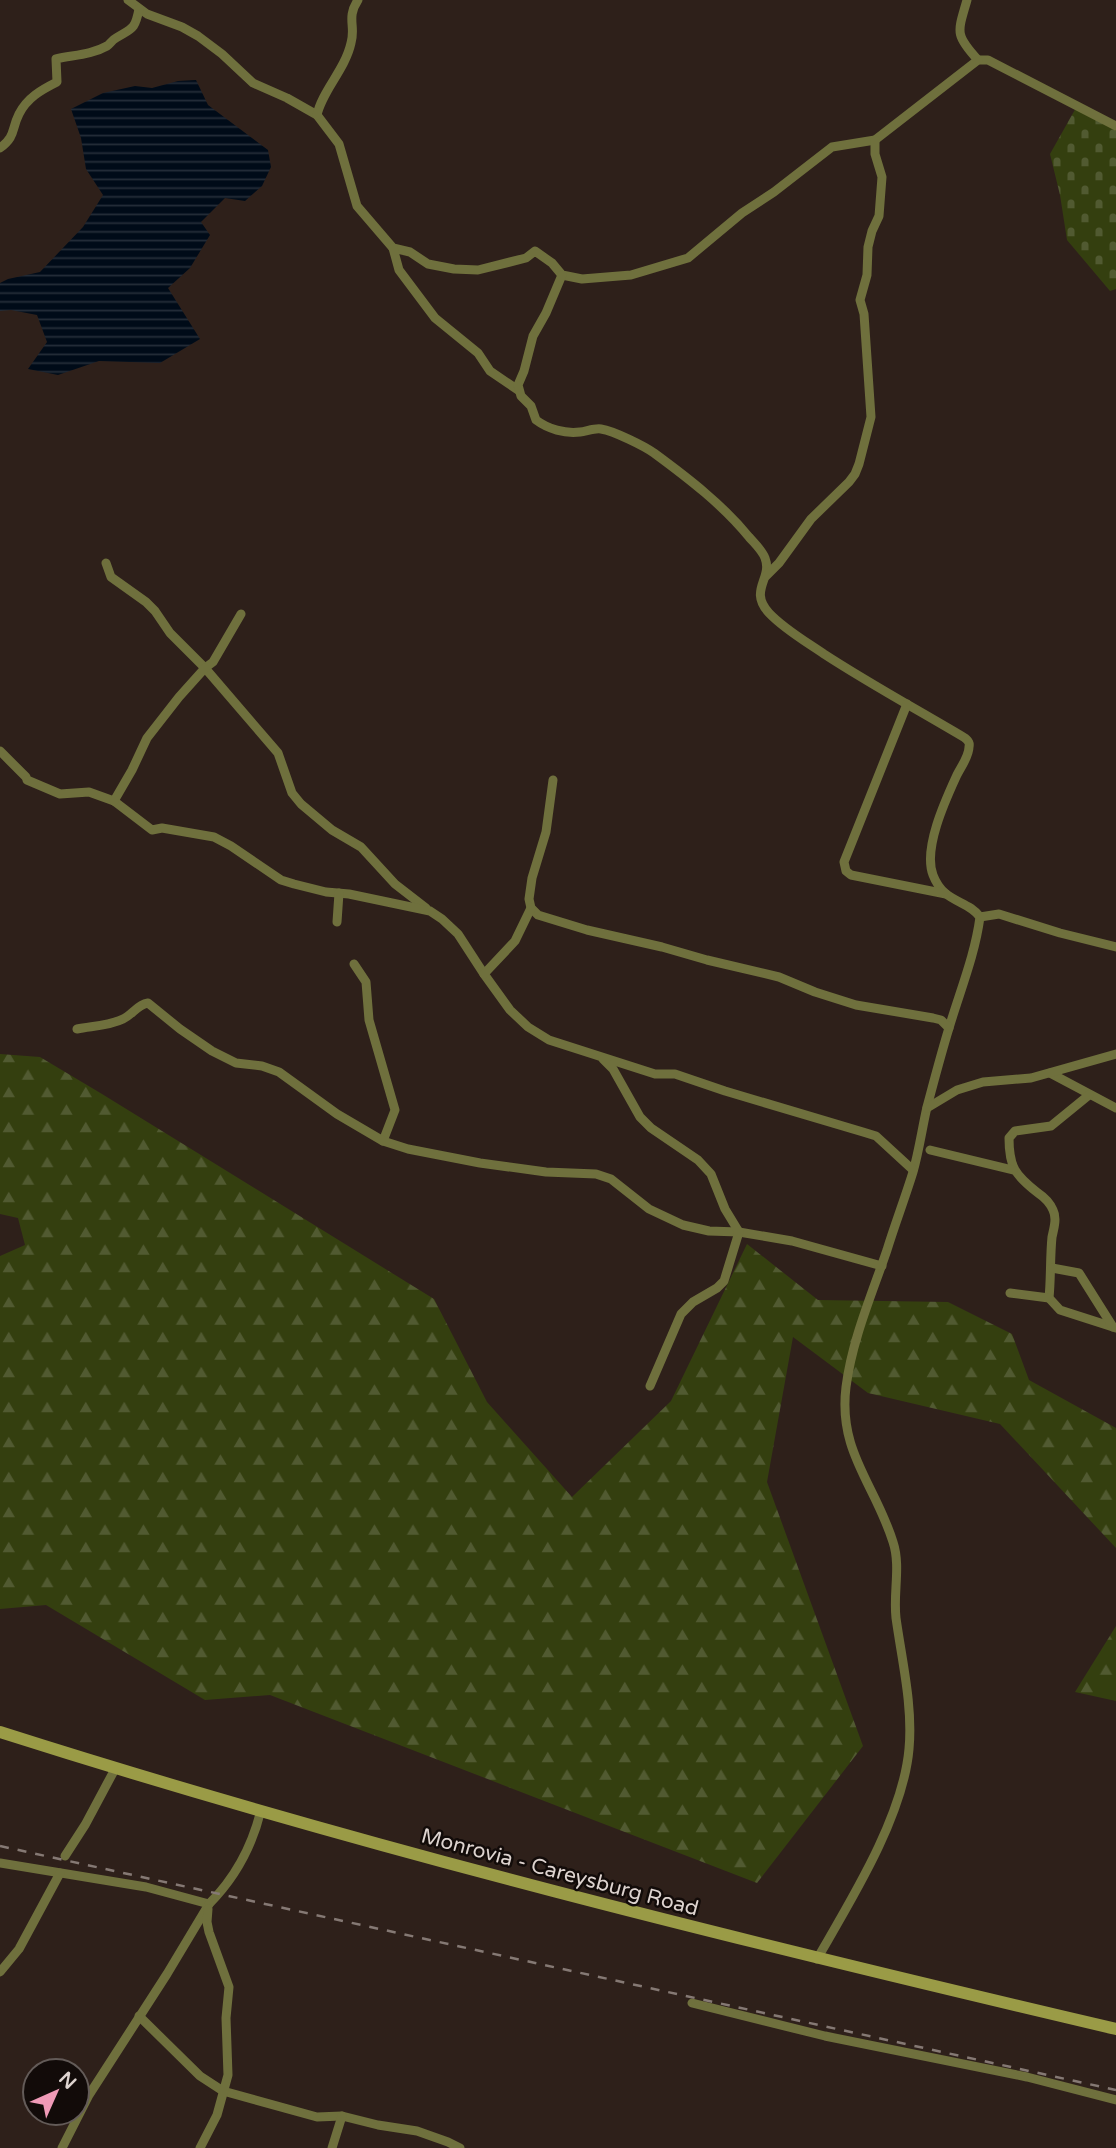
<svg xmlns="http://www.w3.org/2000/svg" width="1116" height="2148" font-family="'Varela Round',sans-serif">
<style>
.forest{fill:url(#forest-firs)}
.cemetery{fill:url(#cemetery-stones)}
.water{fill:url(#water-rules)}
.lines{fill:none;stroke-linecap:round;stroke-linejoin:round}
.street{stroke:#6f703d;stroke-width:9}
.secondary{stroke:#9a9b46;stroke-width:12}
.rail{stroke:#857974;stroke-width:2.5;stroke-dasharray:9 9;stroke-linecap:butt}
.labels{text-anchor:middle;stroke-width:5;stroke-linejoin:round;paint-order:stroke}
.street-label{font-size:21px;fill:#ddd3cf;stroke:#120b09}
</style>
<defs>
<pattern id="forest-firs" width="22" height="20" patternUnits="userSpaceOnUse" patternTransform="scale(1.75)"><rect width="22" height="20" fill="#343f0f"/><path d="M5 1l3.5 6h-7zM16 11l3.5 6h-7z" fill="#515a31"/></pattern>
<pattern id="cemetery-stones" width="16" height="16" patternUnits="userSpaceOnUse" patternTransform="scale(1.75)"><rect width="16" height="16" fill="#343f0f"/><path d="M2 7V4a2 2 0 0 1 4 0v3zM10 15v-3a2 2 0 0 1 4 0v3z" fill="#515a31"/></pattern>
<pattern id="water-rules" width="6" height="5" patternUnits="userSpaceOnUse" patternTransform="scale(1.75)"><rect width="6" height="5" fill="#000b18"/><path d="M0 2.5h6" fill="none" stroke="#252e39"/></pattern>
</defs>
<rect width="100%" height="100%" fill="#2e201a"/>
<!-- forest -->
<g class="forest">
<path d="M0 1054 40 1057 102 1094 434 1299 487 1402 572 1497 671 1401 747 1244 818 1300 948 1302 1012 1334 1029 1380 1116 1428V1548L1000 1424 868 1393 793 1337 767 1482 863 1746 757 1883 270 1695 205 1700 46 1605 0 1609V1256L25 1245 18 1218 0 1214Z"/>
<path d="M1116 1626V1701L1075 1692Z"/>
</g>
<!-- cemetery -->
<path class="cemetery" d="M1077 106 1116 128V289L1110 291 1067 240 1060 195 1050 154Z"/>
<!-- water -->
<path class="water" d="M196 80 208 105 268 150 271 167 262 186 245 201 225 198 201 222 210 235 190 268 168 288 200 339 160 363 99 361 58 375 28 369 47 342 37 315 11 310 0 311V283L8 279 40 272 83 227 103 195 86 169 81 138 71 109 103 93 135 86 152 88 178 81Z"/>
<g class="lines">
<!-- street -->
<g class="street">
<path d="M128 0 147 14 182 27 198 36 222 54 253 83 287 98 317 115 339 144 357 206 393 248 410 252 428 264 454 269 478 270 526 258 535 251 552 263 562 275 582 279 631 275 688 258 742 213 774 192 832 147 875 140 978 60H988L1116 126"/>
<path d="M967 0C958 32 954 34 978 60"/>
<path d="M317 115C322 91 345 70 351 43 356 26 346 18 358 0"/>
<path d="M0 148C16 136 11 130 19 114 27 98 41 90 57 82L56 59C73 55 91 55 107 46 110 44 112 40 116 38 132 28 135 30 139 9"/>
<path d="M393 248 399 270 435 318 478 353 490 371 518 390"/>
<path d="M562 275 546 313 533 336 524 371 518 385 521 396 531 406 536 420C548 429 565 434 580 432 587 431 595 428 601 429 614 431 644 446 654 453 688 478 723 505 749 537 755 544 762 550 765 558 773 579 748 590 769 613 784 629 805 641 824 654 870 684 918 710 965 738 968 741 970 742 969 747 969 757 960 768 956 777 945 801 923 849 933 875 944 904 967 899 980 917 975 955 960 991 949 1028 941 1054 934 1081 927 1107 922 1129 919 1151 913 1172 905 1198 895 1224 887 1250 872 1294 852 1340 846 1387 838 1452 875 1484 893 1542 901 1566 893 1593 896 1618 902 1661 913 1706 909 1749 903 1817 851 1900 817 1959"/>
<path d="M106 563 111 577 146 602 155 611 170 633 205 668 278 753 292 793 301 804 332 830 361 847 395 884 426 908"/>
<path d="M766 576 779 563 811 519 849 482 855 474 859 464 871 417 864 314 860 300 867 275 868 247 872 231 879 216 882 177 875 154V140"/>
<path d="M907 704 844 862 846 871 851 875 946 894"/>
<path d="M0 751 26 777"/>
<path d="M27 780 60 794 89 792 114 801 152 830 162 828 214 837 231 846 281 880 294 884 326 892 349 894 430 911 442 919 458 934 484 974 510 1010 528 1027 549 1040 655 1074H675L725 1091 863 1132 876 1136 913 1170"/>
<path d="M553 780 546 832 532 878 529 899 531 908 538 915 587 930 662 947 707 960 779 977 815 992 856 1005 933 1018 941 1020 949 1028"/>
<path d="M114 801 132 770 147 738 179 697 205 668 213 662 241 614"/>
<path d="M980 917 999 914 1060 933 1116 947"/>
<path d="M337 922 339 893"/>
<path d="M354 964 366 982 369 1020 395 1110 383 1141"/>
<path d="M484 974 515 941 531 908"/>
<path d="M77 1029C92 1026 109 1026 123 1019 133 1014 137 1005 148 1003L180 1029 212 1051 236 1063 262 1066 279 1072 337 1114 383 1141 408 1149 480 1163 546 1172 596 1174 611 1179 649 1209 683 1225 709 1231 739 1232 792 1241 882 1266"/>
<path d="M603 1059 613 1069 640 1117 651 1128 698 1160 711 1174 725 1209 739 1232 724 1281 717 1288 693 1302 681 1314 650 1386"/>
<path d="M1050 1073 1116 1108"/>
<path d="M1089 1095 1051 1126 1015 1131 1009 1138C1009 1167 1015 1175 1038 1193 1044 1197 1050 1203 1053 1210 1057 1218 1054 1228 1052 1237 1050 1257 1051 1278 1049 1298L1060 1310 1116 1328"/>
<path d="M927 1108 957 1090 983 1082 1031 1078 1116 1054"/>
<path d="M930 1150 1013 1170"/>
<path d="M1052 1268 1079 1273 1113 1327"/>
<path d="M1010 1293 1049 1298"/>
<path d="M65 1856 85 1825 115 1769"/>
<path d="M0 1863 146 1887 209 1904C236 1877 252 1847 261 1810"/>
<path d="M0 1972 19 1949 60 1873"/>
<path d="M692 2003 825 2036 1027 2077 1116 2100"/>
<path d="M139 2016 200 2076 223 2091 317 2117 342 2116 378 2125 417 2131 448 2142 460 2148"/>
<path d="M62 2148 89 2095 167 1974 209 1904"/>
<path d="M200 2148 217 2115 228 2075 226 2018 229 1987 209 1932 207 1922 208 1909"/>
<path d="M332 2148 342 2116"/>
</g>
<!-- secondary -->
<path class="secondary" d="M0 1732C367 1849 741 1941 1116 2029"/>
<!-- rail -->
<path class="rail" d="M0 1846 1116 2090"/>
</g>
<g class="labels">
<!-- street labels -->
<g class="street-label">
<text transform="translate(560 1872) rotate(15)" y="7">Monrovia - Careysburg Road</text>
</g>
</g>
<!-- north arrow -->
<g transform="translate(56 2092) rotate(45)"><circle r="33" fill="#120b09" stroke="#635b58" stroke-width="2"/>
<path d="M0-5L12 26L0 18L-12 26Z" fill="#f09ab7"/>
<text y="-10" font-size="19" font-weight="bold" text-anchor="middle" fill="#ddd3cf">N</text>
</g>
</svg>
